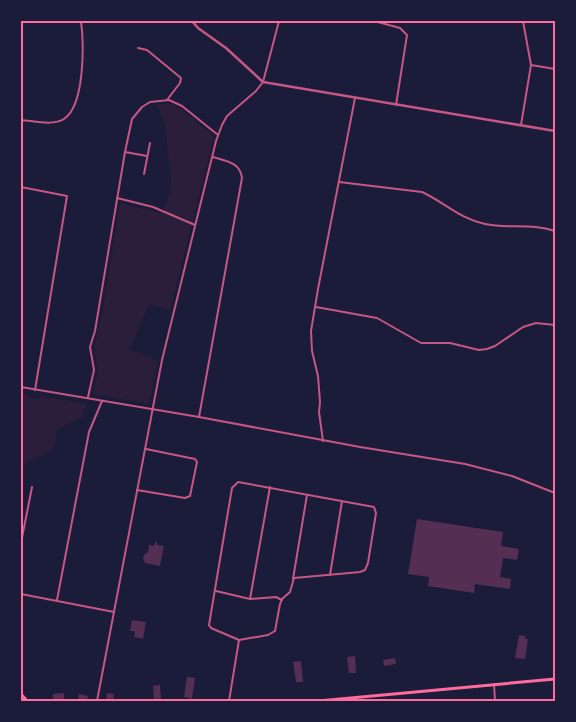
<svg xmlns="http://www.w3.org/2000/svg" width="576" height="722" font-family="Manrope,sans-serif">
<style>
.green{fill:#2a1e3b}
.building{fill:#542f53}
.lines{fill:none;stroke-linecap:round;stroke-linejoin:round}
.minor{stroke:#c65784;stroke-width:2}
.tertiary{stroke:#c65784;stroke-width:2.5}
.secondary{stroke:#ff6b9d;stroke-width:3}
.neatline{fill:none;stroke:#ff6b9d;stroke-width:2}
</style>
<rect width="100%" height="100%" fill="#1b1b3a"/>
<!-- green -->
<g class="green">
<path d="M160 104H172L183 110 214 137 170 310 149 305 129 349 158 360 149 404 93 394 98 371 94 349 102 314 120 203 153 211 161 214 170 193 171 180 165 125 157 105Z"/>
<path d="M21 393 27 394 29 397 37 399 41 396 87 404 81 418 57 430 54 449 21 466Z"/>
</g>
<!-- building -->
<g class="building">
<path d="M417 519 503 532 501 546 519 549 517 560 503 558 500 577 511 579 510 589 475 584 474 593 428 586 429 577 408 574Z"/>
<path d="M155 542H157V545L164 546 160 566 145 563 144 560 143 559 144 555 148 552 149 545 154 546Z"/>
<path d="M132 620 146 622 143 639 134 637 135 631H130Z"/>
<path d="M519 635 525 636V639H528L525 659 515 658Z"/>
<path d="M355 656 356 673H349L347 657Z"/>
<path d="M395 658 396 664 384 666 383 660Z"/>
<path d="M301 661 303 682H296L293 662Z"/>
<path d="M187 677 195 678 192 699 184 697Z"/>
<path d="M160 685 161 700 154 701 153 686Z"/>
<path d="M64 693V701H53V694Z"/>
<path d="M107 693 114 694 113 701H106Z"/>
<path d="M79 694 88 696 87 701H78Z"/>
</g>
<g class="lines">
<!-- minor -->
<g class="minor">
<path d="M374 21 400 28 407 35 396 105"/>
<path d="M138 48 147 50 181 78 180 83 167 100"/>
<path d="M531 65 555 69"/>
<path d="M21 120C34 121 53 126 64 119 85 105 84 44 81 21"/>
<path d="M521 125 531 65 523 21"/>
<path d="M125 152 147 156"/>
<path d="M144 174 150 143"/>
<path d="M339 182 422 192C444 202 460 219 485 224 508 229 532 223 555 231"/>
<path d="M21 187 67 196 35 390"/>
<path d="M117 198 153 207 195 225"/>
<path d="M316 307 377 318 421 343H450L479 350 487 349 495 346 523 327 536 323 555 325"/>
<path d="M21 387 199 417 360 447 465 464 512 476 555 493"/>
<path d="M88 397 94 370 90 347 95 331 125 152 132 119 142 107 150 102 169 100 182 106 218 135"/>
<path d="M199 417 242 178C240 162 226 161 213 157"/>
<path d="M323 441 319 412 320 402 318 376 312 351 311 331 318 289 355 98"/>
<path d="M238 482 374 507 376 513 368 563 365 570 360 572 294 578 290 592 282 599 280 604 275 631 268 635 239 640 211 628 209 625 232 488Z"/>
<path d="M137 490 185 498 190 496 197 462 195 459 146 449"/>
<path d="M21 543 32 487"/>
<path d="M330 575 342 501"/>
<path d="M293 579 307 495"/>
<path d="M216 591 250 599 276 597 282 600"/>
<path d="M21 594 114 612"/>
<path d="M250 599 270 487"/>
<path d="M57 600 89 432 102 401"/>
<path d="M494 684 495 701"/>
<path d="M97 701 162 360 216 141 222 125 227 116 256 91 263 82 279 21"/>
<path d="M229 701 239 640"/>
</g>
<!-- tertiary -->
<path class="tertiary" d="M192 21 198 28 226 48 263 82 555 131"/>
<!-- secondary -->
<g class="secondary">
<path d="M21 694 27 701"/>
<path d="M21 698 23 701"/>
<path d="M318 701 555 679"/>
</g>
</g>
<!-- border -->
<rect width="576" height="722" fill="none" stroke="#1b1b3a" stroke-width="45"/>
<rect x="22" y="22" width="532" height="678" class="neatline"/>
</svg>
